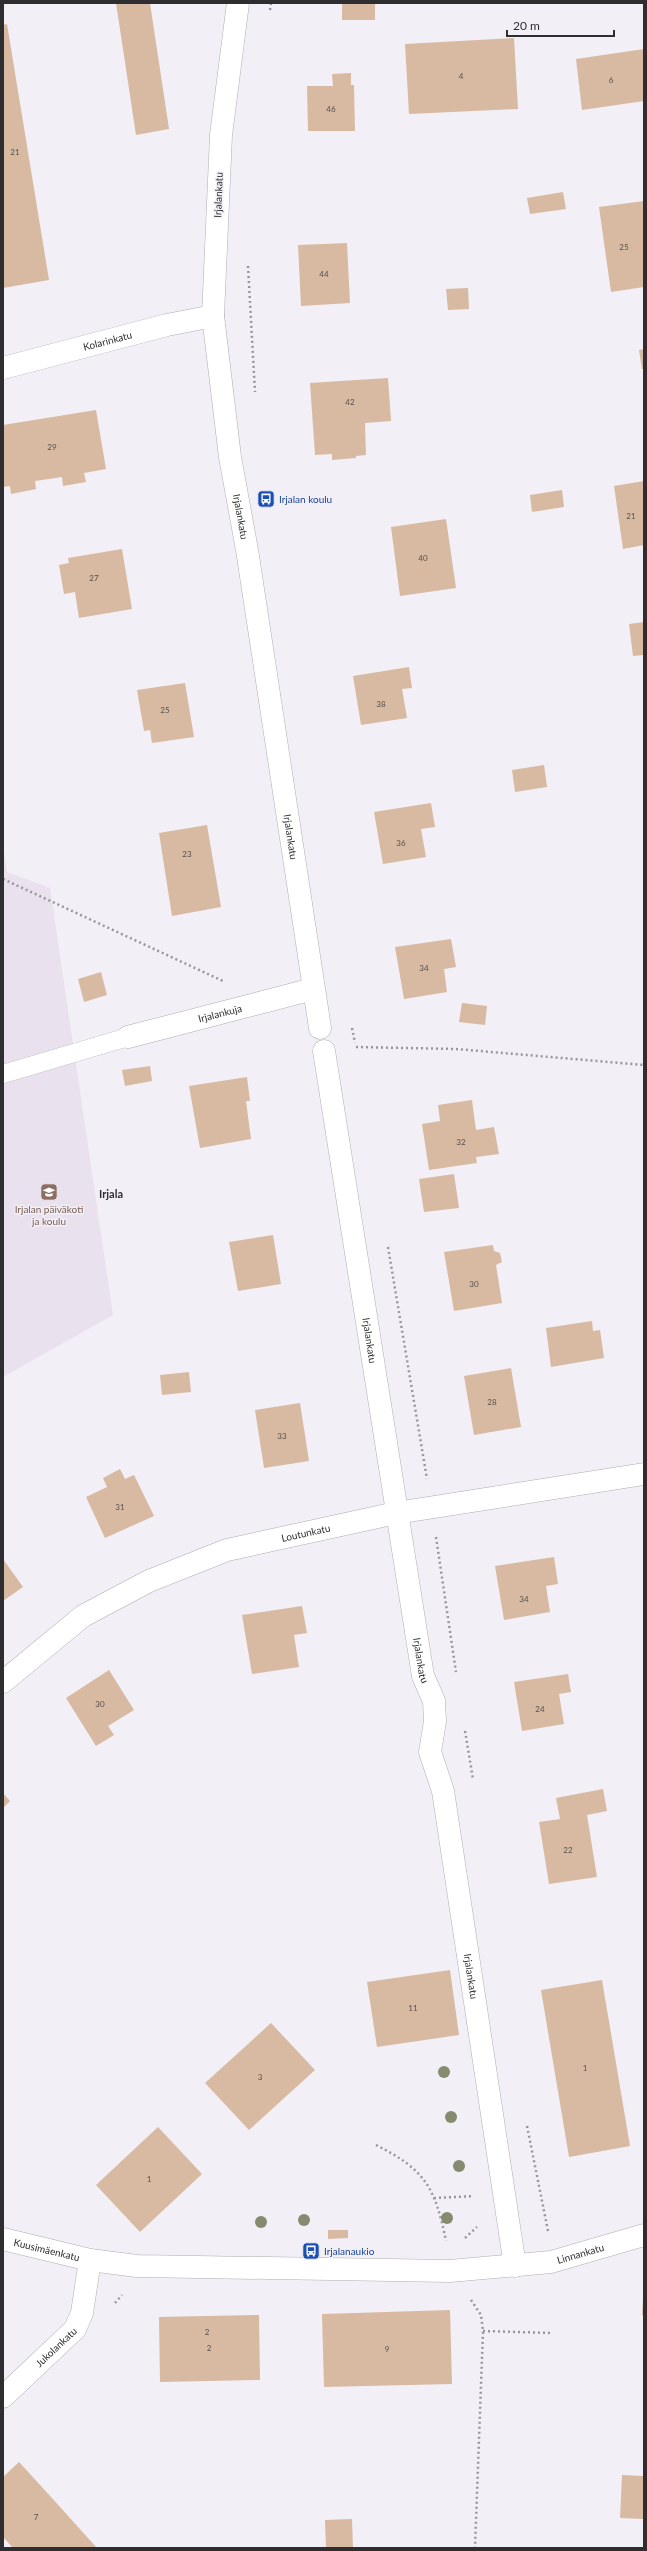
<svg xmlns="http://www.w3.org/2000/svg" width="647" height="2551" font-family="Lato,sans-serif">
<style>
.built{fill:#e9e1ee}
.building{fill:#d7baa1}
.lines{fill:none;stroke-linecap:round;stroke-linejoin:round}
.lane-casing{stroke:#b0acb3;stroke-width:19}
.street-casing{stroke:#b0acb3;stroke-width:23}
.secondary-casing{stroke:#b0acb3;stroke-width:23}
.path{stroke:#99969b;stroke-width:2.5;stroke-dasharray:2 3;stroke-linecap:butt}
.lane{stroke:#fff;stroke-width:18}
.street{stroke:#fff;stroke-width:22}
.secondary{stroke:#fff;stroke-width:22}
.tree{fill:#868a6f}
.labels{text-anchor:middle;stroke-width:3;stroke-linejoin:round;paint-order:stroke}
.number-label{font-size:8px;fill:#58504c}
.street-label{font-size:10px;fill:#2e2d2f;stroke:#f3eff6}
.transit-label{font-size:10px;fill:#164399;stroke:#f3eff6;text-anchor:start}
.education-label{font-size:10px;fill:#785e54;stroke:#f3eff6}
.neighbourhood-label{font-size:11px;font-weight:bold;fill:#2e2d2f;stroke:#f3eff6}
</style>
<rect width="100%" height="100%" fill="#f3eff6"/>
<!-- built -->
<path class="built" d="M3 846 7 872 50 888 113 1315 3 1377Z"/>
<!-- building -->
<g class="building">
<path d="M116 3H150L169 129 136 135Z"/>
<rect x="342" y="3" width="33" height="17"/>
<path d="M7 24 49 280 3 288V25Z"/>
<path d="M514 38 518 109 409 114 405 44Z"/>
<path d="M644 49V101L582 110 576 59Z"/>
<path d="M351 73V85H354L355 131H308L307 86H333L332 74Z"/>
<path d="M563 192 566 209 530 214 527 198Z"/>
<path d="M644 201V287L611 292 599 207Z"/>
<path d="M347 243 350 303 301 306 298 245Z"/>
<path d="M468 288 469 309 448 310 446 289Z"/>
<path d="M644 349V369H642L639 350Z"/>
<path d="M388 378 391 421 365 423 366 455 356 456V458L332 460V454L315 455 310 383Z"/>
<path d="M96 410 106 469 84 473 86 482 63 486 62 477 35 481 36 489 11 494 10 486 3 487V425Z"/>
<path d="M644 481V545L623 549 614 486Z"/>
<path d="M562 490 564 507 532 512 530 495Z"/>
<path d="M446 519 456 588 400 596 391 527Z"/>
<path d="M122 549 132 609 79 618 75 592 64 594 59 565 69 563 68 558Z"/>
<path d="M644 622V655L633 656 629 624Z"/>
<path d="M409 667 412 688 402 689 407 718 361 725 353 676Z"/>
<path d="M185 683 194 737 152 743 150 730 144 731 137 690Z"/>
<path d="M544 765 547 787 515 792 512 770Z"/>
<path d="M431 803 435 827 421 829 426 857 383 864 374 812Z"/>
<path d="M207 825 221 907 172 916 159 833Z"/>
<path d="M451 939 456 967 444 969 447 992 404 999 395 947Z"/>
<path d="M101 972 107 995 84 1002 78 979Z"/>
<path d="M462 1003 487 1006 485 1025 459 1022Z"/>
<path d="M150 1066 152 1081 125 1086 122 1070Z"/>
<path d="M247 1077 250 1101H246L251 1139 200 1148 189 1086Z"/>
<path d="M472 1100 476 1130 494 1127 499 1154 476 1157 477 1163 429 1170 422 1124 440 1121 438 1105Z"/>
<path d="M454 1174 459 1208 424 1212 419 1179Z"/>
<path d="M273 1235 281 1284 238 1291 229 1242Z"/>
<path d="M493 1245 494 1251 500 1253 502 1262 496 1265 502 1303 454 1311 444 1252Z"/>
<path d="M592 1321 593 1331 600 1330 604 1358 551 1367 546 1328Z"/>
<path d="M511 1368 521 1427 474 1435 464 1376Z"/>
<path d="M189 1372 191 1392 162 1395 160 1375Z"/>
<path d="M300 1403 309 1461 264 1468 255 1410Z"/>
<path d="M120 1469 125 1479 134 1475 154 1516 105 1538 86 1497 107 1487 103 1478Z"/>
<path d="M554 1557 558 1584 546 1586 550 1612 504 1620 495 1566Z"/>
<path d="M3 1559 23 1587 3 1601Z"/>
<path d="M302 1606 307 1633 294 1635 299 1667 252 1674 242 1615Z"/>
<path d="M109 1670 134 1710 108 1726 114 1735 96 1746 66 1698Z"/>
<path d="M568 1674 571 1692 559 1694 564 1724 522 1731 514 1682Z"/>
<path d="M603 1789 607 1811 587 1815 597 1877 549 1884 539 1822 560 1819 556 1798Z"/>
<path d="M3 1793 10 1801 3 1808Z"/>
<path d="M450 1970 459 2035 377 2047 367 1982Z"/>
<path d="M602 1980 630 2146 569 2157 541 1990Z"/>
<path d="M271 2023 315 2070 249 2130 205 2083Z"/>
<path d="M158 2127 202 2174 140 2232 96 2185Z"/>
<path d="M328 2230H348V2238L328 2239Z"/>
<path d="M643 2299H644V2316L642 2315Z"/>
<path d="M450 2310 452 2384 324 2387 322 2314Z"/>
<path d="M259 2315 260 2380 160 2382 159 2317Z"/>
<path d="M19 2462 51 2497 97 2548H13L3 2537V2477Z"/>
<path d="M622 2475 644 2476V2519L620 2518Z"/>
<path d="M352 2519 353 2548H326L325 2520Z"/>
</g>
<g class="lines">
<defs>
<path id="lane" d="M3 1074 128 1037"/>
<g id="street">
<path id="s1" d="M3 368 167 325 213 316"/>
<path id="s2" d="M128 1037 313 989"/>
<path id="s3" d="M3 1682 83 1616 149 1581 227 1550 396 1513 644 1474"/>
<path id="s4" d="M3 2239 90 2260 137 2266 450 2271 551 2262 644 2235"/>
<path id="s5" d="M3 2397 75 2329 82 2313 90 2260"/>
</g>
<g id="secondary">
<path id="s6" d="M238 3 221 135 213 316 230 457 247 550 320 1028"/>
<path id="s7" d="M324 1051 423 1676 434 1701 435 1721 430 1752 443 1791 515 2266"/>
</g>
</defs>
<!-- lane casing -->
<use href="#lane" class="lane-casing"/>
<!-- street casing -->
<use href="#street" class="street-casing"/>
<!-- secondary casing -->
<use href="#secondary" class="secondary-casing"/>
<!-- path -->
<g class="path">
<path d="M270 10 271 3"/>
<path d="M248 266 255 392"/>
<path d="M3 879 223 981"/>
<path d="M352 1028 355 1043"/>
<path d="M356 1047 456 1049 644 1065"/>
<path d="M388 1247 427 1479"/>
<path d="M436 1537 456 1672"/>
<path d="M465 1731 473 1779"/>
<path d="M527 2126 548 2231"/>
<path d="M376 2145C426 2170 435 2188 446 2241"/>
<path d="M434 2198 474 2196"/>
<path d="M465 2238 477 2227"/>
<path d="M471 2300 481 2315 483 2331 475 2548"/>
<path d="M115 2303 122 2295"/>
<path d="M483 2331 553 2333"/>
</g>
<!-- lane -->
<use href="#lane" class="lane"/>
<!-- street -->
<use href="#street" class="street"/>
<!-- secondary -->
<use href="#secondary" class="secondary"/>
</g>
<!-- trees -->
<g class="tree">
<circle cx="444" cy="2072" r="6"/>
<circle cx="451" cy="2117" r="6"/>
<circle cx="459" cy="2166" r="6"/>
<circle cx="447" cy="2218" r="6"/>
<circle cx="304" cy="2220" r="6"/>
<circle cx="261" cy="2222" r="6"/>
</g>
<!-- icons -->
<defs>
<symbol id="bus-square" viewBox="-11 -11 22 22"><rect x="-9" y="-9" width="18" height="18" rx="4" fill="#1a4fb4" stroke="#f3eff6"/><path d="M-5-6H5V4H4V6H2V4H-2V6H-4V4H-5ZM-3.5-4V0h7V-4ZM-3.5 1.2v1.5H-2V1.2ZM2 1.2v1.5H3.5V1.2Z" fill="#fff"/></symbol>
<symbol id="school-square" viewBox="-11 -11 22 22"><rect x="-9" y="-9" width="18" height="18" rx="4" fill="#8d6e63" stroke="#f3eff6"/><path d="M0-5L7-2L0 1L-7-2ZM-4 1L0 2.5L4 1V4Q0 6-4 4Z" fill="#fff"/></symbol>
</defs>
<g fill-rule="evenodd">
<use href="#bus-square" x="256" y="489" width="20" height="20"/>
<use href="#school-square" x="39" y="1182" width="20" height="20"/>
<use href="#bus-square" x="301" y="2241" width="20" height="20"/>
</g>
<g class="labels">
<!-- number labels -->
<g class="number-label">
<text x="461" y="79">4</text>
<text x="611" y="83">6</text>
<text x="331" y="112">46</text>
<text x="15" y="155">21</text>
<text x="624" y="250">25</text>
<text x="324" y="277">44</text>
<text x="350" y="405">42</text>
<text x="52" y="450">29</text>
<text x="631" y="519">21</text>
<text x="423" y="561">40</text>
<text x="94" y="581">27</text>
<text x="381" y="707">38</text>
<text x="165" y="713">25</text>
<text x="401" y="846">36</text>
<text x="187" y="857">23</text>
<text x="424" y="971">34</text>
<text x="461" y="1145">32</text>
<text x="474" y="1287">30</text>
<text x="492" y="1405">28</text>
<text x="282" y="1439">33</text>
<text x="120" y="1510">31</text>
<text x="524" y="1602">34</text>
<text x="100" y="1707">30</text>
<text x="540" y="1712">24</text>
<text x="568" y="1853">22</text>
<text x="413" y="2011">11</text>
<text x="585" y="2071">1</text>
<text x="260" y="2080">3</text>
<text x="149" y="2182">1</text>
<text x="207" y="2335">2</text>
<text x="209" y="2351">2</text>
<text x="387" y="2352">9</text>
<text x="36" y="2520">7</text>
</g>
<!-- street labels -->
<g class="street-label">
<text transform="translate(218 195) rotate(-88)" y="4">Irjalankatu</text>
<text dy="4" stroke="none"><textPath href="#s1" startOffset="108">Kolarinkatu</textPath></text>
<text dy="4" stroke="none"><textPath href="#s6" startOffset="517">Irjalankatu</textPath></text>
<text dy="4" stroke="none"><textPath href="#s6" startOffset="841">Irjalankatu</textPath></text>
<text dy="4" stroke="none"><textPath href="#s2" startOffset="95">Irjalankuja</textPath></text>
<text dy="4" stroke="none"><textPath href="#s7" startOffset="293">Irjalankatu</textPath></text>
<text dy="4" stroke="none"><textPath href="#s3" startOffset="343">Loutunkatu</textPath></text>
<text dy="4" stroke="none"><textPath href="#s7" startOffset="617">Irjalankatu</textPath></text>
<text dy="4" stroke="none"><textPath href="#s7" startOffset="940">Irjalankatu</textPath></text>
<text dy="4" stroke="none"><textPath href="#s4" startOffset="45">Kuusimäenkatu</textPath></text>
<text dy="4" stroke="none"><textPath href="#s4" startOffset="582">Linnankatu</textPath></text>
<text dy="4" stroke="none"><textPath href="#s5" startOffset="73">Jukolankatu</textPath></text>
</g>
<!-- transit labels -->
<g class="transit-label">
<text x="279" y="503">Irjalan koulu</text>
<text x="324" y="2255">Irjalanaukio</text>
</g>
<!-- education labels -->
<g class="education-label">
<text x="49" y="1213">Irjalan päiväkoti<tspan x="49" dy="12">ja koulu</tspan></text>
</g>
<!-- neighbourhood labels -->
<g class="neighbourhood-label">
<text x="111" y="1198">Irjala</text>
</g>
</g>
<!-- border -->
<rect width="647" height="2551" fill="none" stroke="#2e2d2f" stroke-width="8"/>
<!-- scale -->
<path d="M507 30v6h107v-6" fill="none" stroke="#2e2d2f" stroke-width="2"/>
<text x="513" y="30" font-size="12" fill="#2e2d2f" stroke="#f3eff6" stroke-width="3" paint-order="stroke">20 m</text>
</svg>
